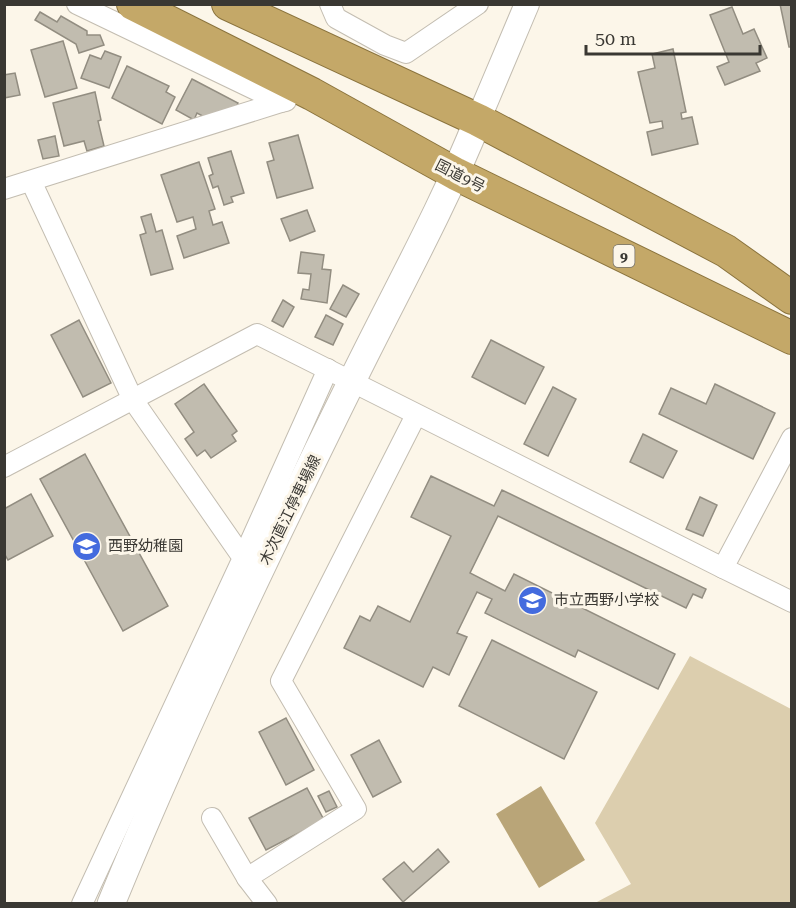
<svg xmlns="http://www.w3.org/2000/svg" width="796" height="908" font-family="'Roboto Serif','Noto Sans JP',serif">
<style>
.green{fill:#dcceae}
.water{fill:#b9a578}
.building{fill:#c1bcaf;stroke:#928d81;stroke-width:1.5}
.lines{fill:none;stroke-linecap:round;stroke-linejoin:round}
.minor-casing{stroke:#c3bdb1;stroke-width:22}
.tertiary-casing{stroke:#c3bdb1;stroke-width:26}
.secondary-casing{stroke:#c3bdb1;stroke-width:29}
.trunk-casing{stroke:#8a733d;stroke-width:34}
.minor{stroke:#fff;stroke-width:20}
.tertiary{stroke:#fff;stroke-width:24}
.secondary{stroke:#fff;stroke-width:27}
.trunk{stroke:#c4a868;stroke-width:32}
.labels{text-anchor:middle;stroke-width:6;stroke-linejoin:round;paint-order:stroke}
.shield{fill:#fcf6e9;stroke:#74716a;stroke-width:1.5}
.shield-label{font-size:14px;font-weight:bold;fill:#3a3833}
.street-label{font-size:15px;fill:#3a3833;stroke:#fcf6e9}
.poi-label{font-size:15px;fill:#3a3833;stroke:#fcf6e9;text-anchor:start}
</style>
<rect width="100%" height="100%" fill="#fcf6e9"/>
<!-- green -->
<path class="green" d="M690 656 791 709V903H595L631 884 595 823Z"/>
<!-- water -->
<path class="water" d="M541 786 585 860 539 888 496 814Z"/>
<!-- building -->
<g class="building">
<path d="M780 4H792V47H789Z"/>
<path d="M732 7 743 34 754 29 767 58 756 63 760 71 725 85 717 67 729 62 710 15Z"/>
<path d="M40 12 57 22 61 16 87 31V35H100L104 45 79 53 76 44 35 20Z"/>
<path d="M63 41 77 88 45 97 31 50Z"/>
<path d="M673 49 686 112 681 113 682 119 692 117 698 144 652 155 647 132 663 128 662 121 650 123 638 72 655 68 652 54Z"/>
<path d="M105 51 121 57 109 88 81 78 90 55 101 59Z"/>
<path d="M127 66 169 86 166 92 175 97 162 124 112 98Z"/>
<path d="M15 73 20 95 4 98V75Z"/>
<path d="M192 79 238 103 230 118 214 122 197 113 194 120 176 110Z"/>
<path d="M95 92 101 120 98 121 104 146 87 151 84 141 64 146 53 103Z"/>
<path d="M298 135 313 188 277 198 267 162 274 160 269 143Z"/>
<path d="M55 136 59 156 43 159 38 140Z"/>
<path d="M231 151 244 193 231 197 233 202 224 205 218 186 213 188 209 176 213 174 208 158Z"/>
<path d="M199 162 215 209 209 211 213 225 222 222 229 243 184 258 177 236 196 229 193 217 177 222 161 175Z"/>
<path d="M307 210 315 231 290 241 281 219Z"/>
<path d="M151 214 156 232 162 230 173 269 151 275 140 235 146 233 141 217Z"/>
<path d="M301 252 324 255 322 269 331 270 327 303 301 299 303 289 309 290 311 274 298 273Z"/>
<path d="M343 285 359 294 346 317 330 309Z"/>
<path d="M283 300 294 307 283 327 272 321Z"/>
<path d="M326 315 343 324 333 345 315 337Z"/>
<path d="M79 320 111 383 83 397 51 335Z"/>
<path d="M491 340 544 367 525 404 472 377Z"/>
<path d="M204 384 237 431 232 435 236 441 211 458 205 450 197 456 185 439 194 432 175 404Z"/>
<path d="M715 384 775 413 753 459 659 414 671 388 706 404Z"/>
<path d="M553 387 576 399 548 456 524 444Z"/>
<path d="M643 434 677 451 663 478 630 462Z"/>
<path d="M85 454 168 606 123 631 40 479Z"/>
<path d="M431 476 494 506 502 490 706 589 702 598 693 594 686 608 498 516 470 573 505 591 514 574 675 654 658 689 578 650 575 657 485 613 492 599 477 592 457 633 467 637 449 675 433 667 423 687 344 648 360 616 370 621 378 606 410 622 451 536 411 517Z"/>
<path d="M31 494 53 536 8 560 4 553V509Z"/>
<path d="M700 497 717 505 703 536 686 529Z"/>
<path d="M492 640 597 692 564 759 459 706Z"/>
<path d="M286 718 314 770 286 785 259 732Z"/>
<path d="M379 740 401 782 373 797 351 755Z"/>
<path d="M307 788 324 820 266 850 249 818Z"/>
<path d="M329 791 337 807 326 812 318 796Z"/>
<path d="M438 849 449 862 403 902 383 879 404 862 413 872Z"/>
</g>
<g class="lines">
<defs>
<g id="minor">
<path d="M77 4 281 102 286 101"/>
<path d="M330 4 336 18 385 45 406 53 478 4"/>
<path d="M31 181 133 400 243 558 82 904"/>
<path d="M4 189 281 102"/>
<path d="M4 467 257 334 723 568 792 438"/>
<path d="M243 558 328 369"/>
<path d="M723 568 792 602"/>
<path d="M212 818 247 878 267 904"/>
<path d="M247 878 356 809 281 681 416 415"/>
</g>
<path id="tertiary" d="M478 120 527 4"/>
<path id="secondary" d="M111 904C184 726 267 553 352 381 394 295 442 210 478 120"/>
<g id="trunk">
<path d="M133 4 312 94 456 174 792 338"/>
<path d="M228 4 478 120 726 251 792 298"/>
</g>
</defs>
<!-- minor casing -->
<use href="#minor" class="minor-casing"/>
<!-- tertiary casing -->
<use href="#tertiary" class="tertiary-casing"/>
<!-- secondary casing -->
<use href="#secondary" class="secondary-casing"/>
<!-- trunk casing -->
<use href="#trunk" class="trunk-casing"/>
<!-- minor -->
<use href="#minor" class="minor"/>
<!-- tertiary -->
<use href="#tertiary" class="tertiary"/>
<!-- secondary -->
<use href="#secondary" class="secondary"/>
<!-- trunk -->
<use href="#trunk" class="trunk"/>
</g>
<!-- icons -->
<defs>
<symbol id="school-disc" viewBox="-11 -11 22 22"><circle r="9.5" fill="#446bde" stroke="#fcf6e9"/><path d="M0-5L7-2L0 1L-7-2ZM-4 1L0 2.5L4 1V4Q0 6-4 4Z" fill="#fff"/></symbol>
</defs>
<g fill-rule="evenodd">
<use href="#school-disc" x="70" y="530" width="33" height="33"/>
<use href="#school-disc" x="516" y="584" width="33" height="33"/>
</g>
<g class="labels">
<!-- shield labels -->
<rect class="shield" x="613.5" y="245" width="21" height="22" rx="4.5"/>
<g class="shield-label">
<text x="624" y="261">9</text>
</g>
<!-- street labels -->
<g class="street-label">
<text transform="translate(460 176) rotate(27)" y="5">国道9号</text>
<text transform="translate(290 510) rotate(-64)" y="5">木次直江停車場線</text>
</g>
<!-- poi labels -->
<g class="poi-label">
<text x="108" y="551">西野幼稚園</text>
<text x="554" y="605">市立西野小学校</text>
</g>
</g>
<!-- border -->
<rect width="796" height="908" fill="none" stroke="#3a3833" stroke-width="12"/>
<!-- scale -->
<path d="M586 45v9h174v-9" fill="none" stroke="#3a3833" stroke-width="3"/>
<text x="595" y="45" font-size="18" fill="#3a3833" stroke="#fcf6e9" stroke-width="4.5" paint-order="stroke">50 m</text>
</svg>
